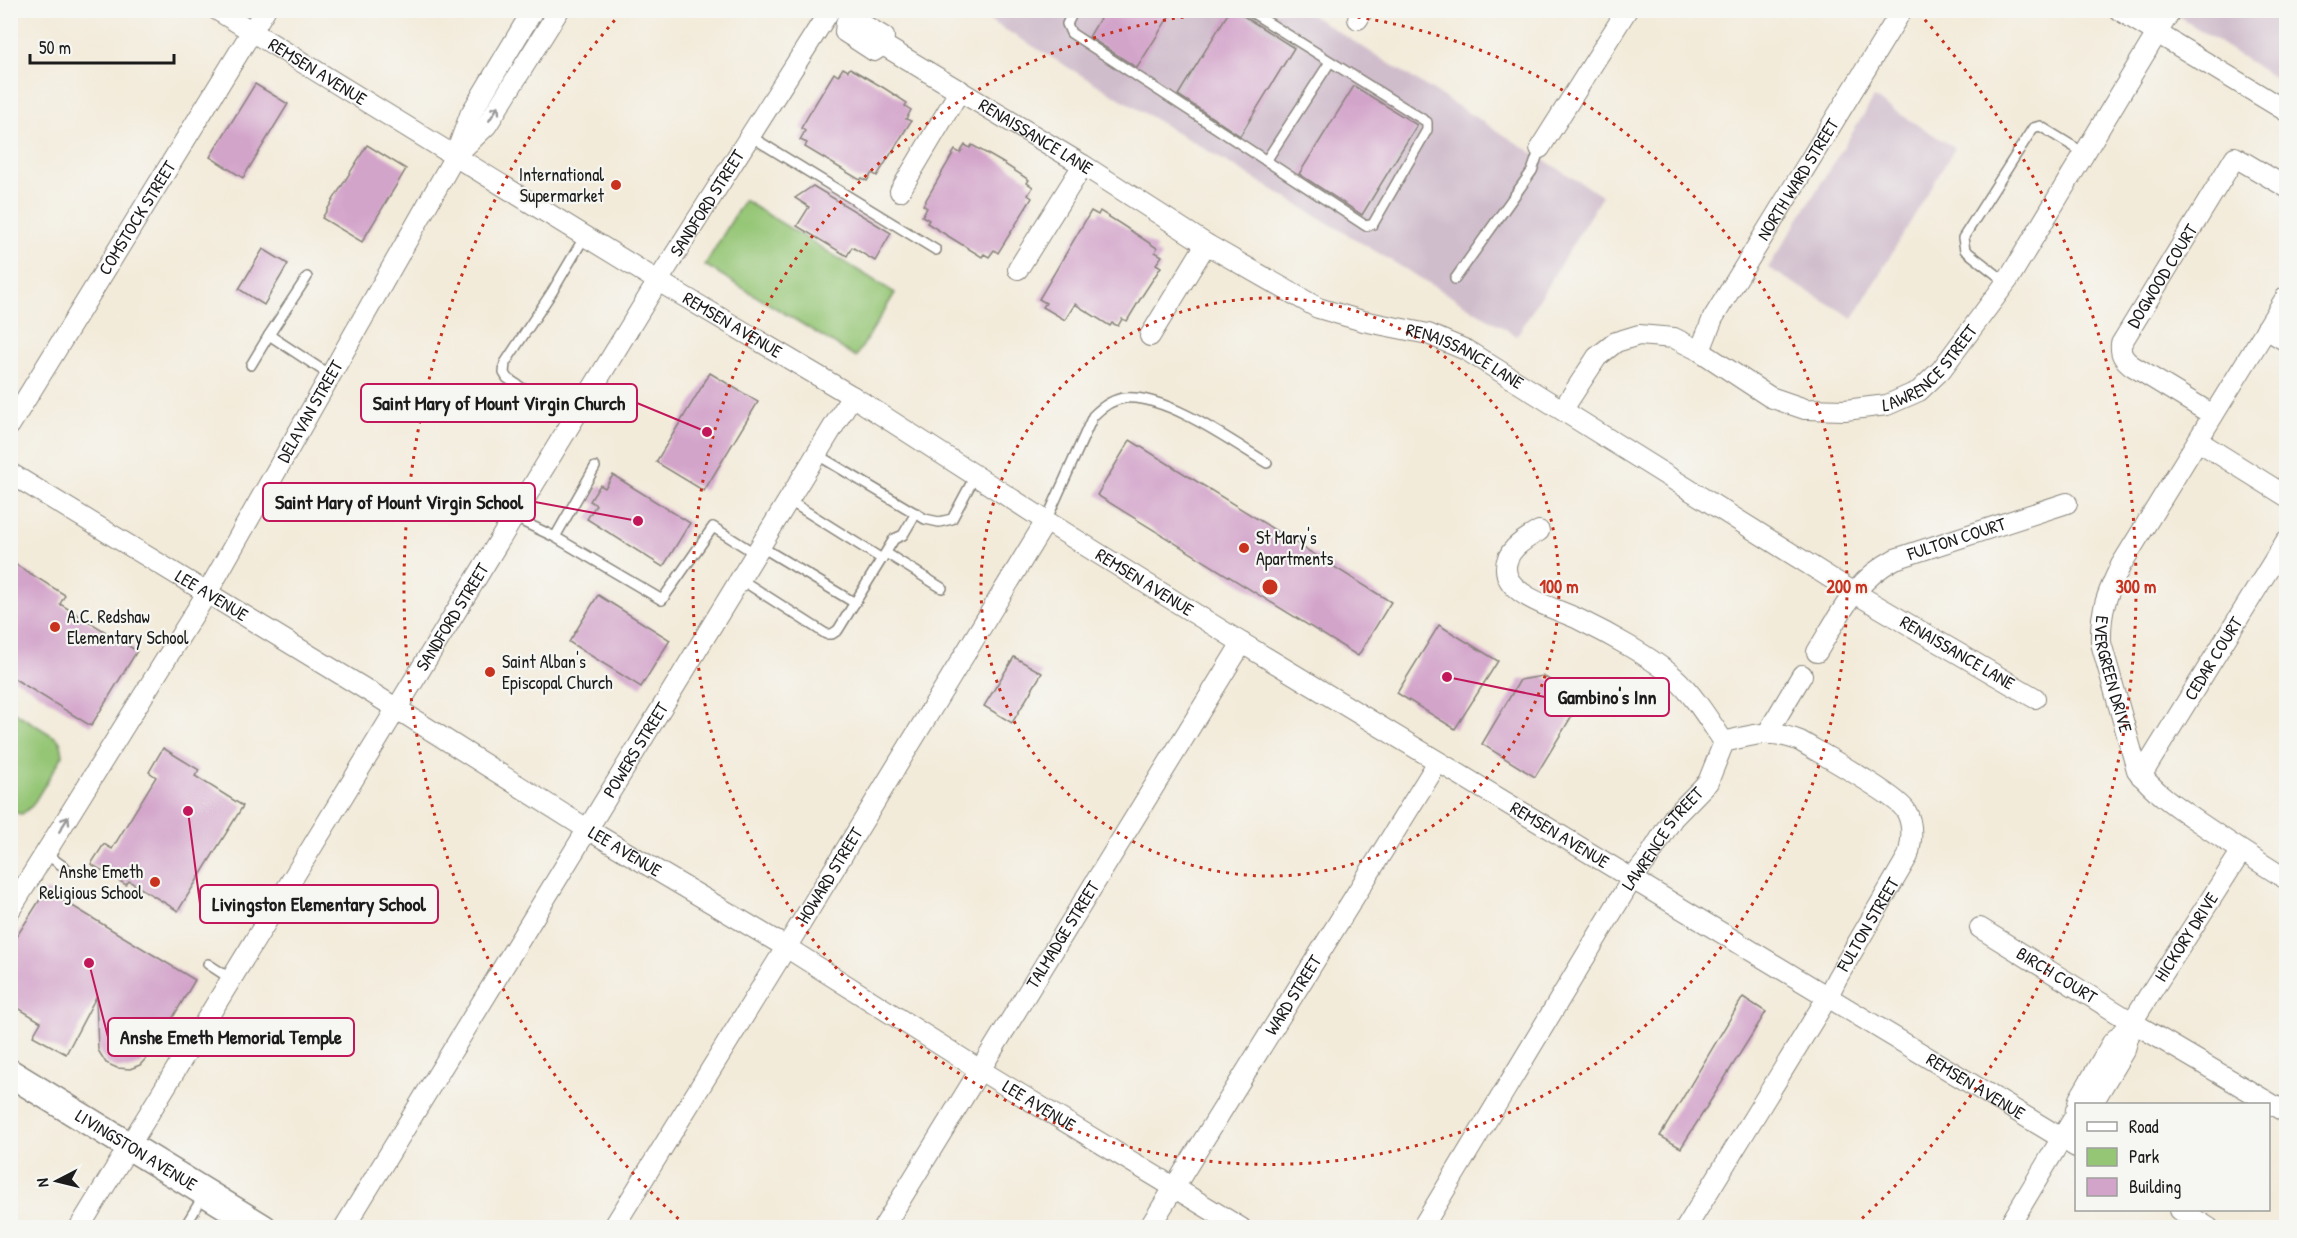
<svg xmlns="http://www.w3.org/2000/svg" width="2297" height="1238" font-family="'Patrick Hand',sans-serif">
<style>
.industrial{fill:#d0bdcc}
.green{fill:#95c676;stroke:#587149;stroke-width:1.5}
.building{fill:#d3a4ca}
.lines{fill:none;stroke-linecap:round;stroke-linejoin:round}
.service-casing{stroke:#88847b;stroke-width:12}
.minor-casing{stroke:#88847b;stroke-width:22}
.secondary-casing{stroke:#88847b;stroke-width:30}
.service{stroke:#fff;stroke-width:9}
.minor{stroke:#fff;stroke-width:20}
.secondary{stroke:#fff;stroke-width:27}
.oneway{stroke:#999}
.ring{fill:none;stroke:#c8321e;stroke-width:3;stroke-dasharray:3 6}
.poi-dot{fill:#c8321e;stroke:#f6f6f2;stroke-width:2}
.labels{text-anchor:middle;stroke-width:4.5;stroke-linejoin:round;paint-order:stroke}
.street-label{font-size:18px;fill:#1c1c1c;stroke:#f6f6f2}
.poi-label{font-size:18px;fill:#1c1c1c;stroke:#f6f6f2;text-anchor:start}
.centre{fill:#c8321e;stroke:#f6f6f2;stroke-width:3}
.ring-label{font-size:18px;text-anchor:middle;font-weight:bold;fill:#c8321e;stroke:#f6f6f2;stroke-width:4.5;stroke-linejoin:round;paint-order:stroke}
.leader{fill:none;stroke:#c2185b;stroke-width:2}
.callout-dot{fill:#c2185b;stroke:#f6f6f2;stroke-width:2}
.callout{fill:#f6f6f2;stroke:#c2185b;stroke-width:2}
.callout-label{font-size:20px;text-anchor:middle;font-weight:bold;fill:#1c1c1c}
</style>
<rect width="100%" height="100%" fill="#f6f6f2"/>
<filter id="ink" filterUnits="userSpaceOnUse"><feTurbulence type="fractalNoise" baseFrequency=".0167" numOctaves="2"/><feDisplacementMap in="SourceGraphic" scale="12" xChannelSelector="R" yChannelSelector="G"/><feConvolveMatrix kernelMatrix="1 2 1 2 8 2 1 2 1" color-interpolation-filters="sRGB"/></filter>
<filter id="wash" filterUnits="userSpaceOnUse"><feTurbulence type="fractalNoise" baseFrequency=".008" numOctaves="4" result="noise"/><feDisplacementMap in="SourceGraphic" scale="24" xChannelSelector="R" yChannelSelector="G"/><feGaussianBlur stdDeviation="1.35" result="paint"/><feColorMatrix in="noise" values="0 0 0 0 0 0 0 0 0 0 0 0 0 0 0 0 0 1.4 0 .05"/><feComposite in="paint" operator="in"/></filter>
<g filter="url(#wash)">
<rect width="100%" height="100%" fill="#f3ebda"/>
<!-- industrial -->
<g class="industrial">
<path d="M974 11H1305L1602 196 1517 336Z"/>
<path d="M2170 11H2286V85Z"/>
<path d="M1874 98 1955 148 1853 318 1768 268Z"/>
</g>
<!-- green -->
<g class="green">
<path d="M744 200 895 293 856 357 705 265Z"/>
<path d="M11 710 58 739 61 744 63 755 32 806 22 814 11 812Z"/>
</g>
<g id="blocks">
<!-- building -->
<g class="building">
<path d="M1105 10H1173L1137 68 1089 37Z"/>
<path d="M1230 10H1234L1294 48 1240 136 1178 95Z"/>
<path d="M843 68 848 71 850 68 884 88 907 103 905 106 911 110 906 119 911 121 900 139 877 176 872 173 867 181 862 178 860 180 805 147 807 143 800 140 805 131 801 128 811 111 834 73 838 76Z"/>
<path d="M255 84 288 104 243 178 210 157Z"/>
<path d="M1354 86 1417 125 1362 215 1299 174Z"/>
<path d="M367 145 406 169 362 242 322 218Z"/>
<path d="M965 145 970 148 972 145 1003 163 1029 180 1027 183 1033 187 1028 195 1032 198 998 253 994 250 989 257 984 254 982 257 948 236 927 223 929 220 922 216 927 208 923 205 955 150 960 153Z"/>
<path d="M813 186 891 233 875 261 852 247 847 256 797 226 809 207 795 198Z"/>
<path d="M1091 211 1098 215 1100 211 1122 225 1157 248 1155 252 1162 256 1156 264 1161 267 1142 296 1127 321 1122 319 1118 326 1112 323 1110 326 1075 304 1065 320 1043 307 1046 303 1039 299Z"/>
<path d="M263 249 288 264 264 305 239 289Z"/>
<path d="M710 373 758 402 704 491 656 462Z"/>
<path d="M1130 440 1391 602 1358 656 1097 495Z"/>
<path d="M613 475 690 523 663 567 587 519 596 505 590 501 600 485 605 488Z"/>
<path d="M10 561 65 595 60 604 137 651 91 726 10 676Z"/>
<path d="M598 595 670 640 641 687 569 642Z"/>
<path d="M1439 625 1498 661 1455 729 1397 693Z"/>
<path d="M1014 657 1042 673 1012 723 984 706Z"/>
<path d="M1543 676 1582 699 1535 777 1482 744 1520 680Z"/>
<path d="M163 748 199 770 195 776 243 806 178 911 129 881 126 885 91 864 104 844 112 849 156 777 149 772Z"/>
<path d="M46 890 195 980 159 1041 152 1040 150 1054 140 1065 130 1069 117 1068 106 1063 98 1050 96 997 66 1054 33 1036 41 1022 10 1003V947Z"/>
<path d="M1743 997 1766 1012 1681 1148 1660 1136Z"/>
</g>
</g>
</g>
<g filter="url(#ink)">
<use href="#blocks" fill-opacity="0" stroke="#88847b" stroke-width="1.5"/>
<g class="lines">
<defs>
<g id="service">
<path d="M1074 10 1067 24 1071 33 1366 226 1373 224 1427 130V122L1248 10"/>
<path d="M750 136 936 250"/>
<path d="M1266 161 1330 62"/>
<path d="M307 277 269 335 330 375"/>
<path d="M1455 279 1532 171 1540 148"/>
<path d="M2006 282 1965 250 1963 238 2033 128 2040 126 2084 153"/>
<path d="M251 365 269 335"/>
<path d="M572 421 507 378 504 373 505 363 552 292 585 236"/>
<path d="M816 454 925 519 939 522 952 519 975 476"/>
<path d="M595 467 555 537 662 600 713 527 756 554"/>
<path d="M788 500 882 559"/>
<path d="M513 517 555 537"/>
<path d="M1046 521 1093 416C1102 407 1112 399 1125 398 1167 395 1231 441 1267 463"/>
<path d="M760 546 855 603"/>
<path d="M886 553 942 588"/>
<path d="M740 579 826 634H832L838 630 894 539 903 535 916 513"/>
<path d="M46 854 67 869"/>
<path d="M208 964 231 979"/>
<path d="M184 1228 204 1195"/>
</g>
<g id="minor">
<path id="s1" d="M217 10 658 281 852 396 1046 521 1242 643 2076 1147"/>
<path d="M2119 10 2286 111"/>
<path d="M1358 19 1363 10"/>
<path d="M846 23 845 32 874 51 883 45"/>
<path d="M846 23 852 18 884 37 883 45"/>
<path id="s2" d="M883 45 1083 165 1206 244 1318 308 1363 321 1428 334 1466 350 1853 592 2035 698"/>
<path d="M1540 148 1627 10"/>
<path d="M457 154 487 125 559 10"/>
<path d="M900 191 960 90"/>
<path d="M1018 269 1083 165"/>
<path id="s3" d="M2286 297 2121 565C2107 594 2100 610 2101 643L2137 770C2153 791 2175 806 2197 821 2226 841 2256 860 2286 879"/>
<path d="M2266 329 2286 341"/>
<path d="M1150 336 1206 244"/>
<path id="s4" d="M1700 351 1713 318 1902 10"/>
<path id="s5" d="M1563 409 1597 357 1616 342 1639 335 1674 338 1700 351 1770 397 1805 409 1845 410 1887 405 1919 391 1941 370 2008 280 2171 10"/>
<path id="s6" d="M2213 415 2131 365C2124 359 2120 355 2121 344L2235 157 2286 187"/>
<path id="s7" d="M10 425 265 10"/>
<path d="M2198 441 2286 496"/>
<path id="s8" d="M10 473 375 695 587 829 786 947 980 1070 1241 1228"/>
<path id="s9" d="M1817 652C1840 614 1855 580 1895 559L2067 503"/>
<path d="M1768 732 1802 675"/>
<path id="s10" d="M2141 776 2286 541"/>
<path id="s11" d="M10 910 207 593 455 156 470 115 533 10"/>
<path id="s12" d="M1980 928 2132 1022 2285 1112"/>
<path id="s13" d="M2078 1104 2079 1099 2112 1043 2132 1022 2241 852"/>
<path d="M2092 1104 2125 1049 2132 1025"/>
<path d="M2180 1210 2209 1228"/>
<path id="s14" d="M79 1228 658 281 830 10"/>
<path id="s15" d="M344 1228 852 396"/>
<path id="s16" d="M613 1228 795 933 1046 521"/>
<path id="s17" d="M883 1228 1242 643"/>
<path id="s18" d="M1149 1228 1438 762"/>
<path id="s19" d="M1422 1228 1632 879 1647 860 1673 818 1708 782 1724 742C1709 720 1694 695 1674 677 1651 657 1607 633 1580 620 1560 610 1514 598 1507 575 1501 553 1523 540 1539 531"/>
<path id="s20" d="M1686 1228 1827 998 1837 978 1908 856C1912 841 1914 825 1906 811 1898 796 1820 753 1800 741 1770 729 1754 734 1724 742"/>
<path d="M2008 1228 2075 1116 2076 1110"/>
</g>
<g id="secondary">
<path id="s21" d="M10 1073 263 1228"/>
</g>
</defs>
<!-- service casing -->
<use href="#service" class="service-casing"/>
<!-- minor casing -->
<use href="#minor" class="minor-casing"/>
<!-- secondary casing -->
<use href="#secondary" class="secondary-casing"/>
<!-- service -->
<use href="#service" class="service"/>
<!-- minor -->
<use href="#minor" class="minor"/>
<!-- secondary -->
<use href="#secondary" class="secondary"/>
</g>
<!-- one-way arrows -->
<defs><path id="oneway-shaft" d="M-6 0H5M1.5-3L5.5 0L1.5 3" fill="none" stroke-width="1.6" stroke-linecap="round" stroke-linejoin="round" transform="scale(1.5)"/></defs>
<g class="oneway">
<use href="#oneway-shaft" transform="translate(494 113) rotate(-58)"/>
<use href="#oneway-shaft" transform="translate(64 824) rotate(-58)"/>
</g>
</g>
<!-- distance rings -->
<g class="ring">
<circle cx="1270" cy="587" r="289"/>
<path d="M1295 11A577 577 0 1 1 1245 11"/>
<path d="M685 1225A866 866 0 0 1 621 13M1919 13A866 866 0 0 1 1855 1225"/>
</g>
<!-- markers -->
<g class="poi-dot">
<circle cx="616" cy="185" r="6"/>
<circle cx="1244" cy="548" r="6"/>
<circle cx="55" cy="627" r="6"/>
<circle cx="490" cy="672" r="6"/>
<circle cx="155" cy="882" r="6"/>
</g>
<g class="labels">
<!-- street labels -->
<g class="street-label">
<text dy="6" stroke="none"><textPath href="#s1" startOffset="118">REMSEN AVENUE</textPath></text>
<text dy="6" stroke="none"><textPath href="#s2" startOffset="178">RENAISSANCE LANE</textPath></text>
<text dy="6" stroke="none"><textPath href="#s4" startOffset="198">NORTH WARD STREET</textPath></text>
<text dy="6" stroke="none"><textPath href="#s14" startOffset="1202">SANDFORD STREET</textPath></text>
<text dy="6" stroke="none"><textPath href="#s7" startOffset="243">COMSTOCK STREET</textPath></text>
<text dy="6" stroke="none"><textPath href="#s6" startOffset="200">DOGWOOD COURT</textPath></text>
<text dy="6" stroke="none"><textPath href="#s1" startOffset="604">REMSEN AVENUE</textPath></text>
<text dy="6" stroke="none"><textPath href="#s2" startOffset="664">RENAISSANCE LANE</textPath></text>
<text dy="6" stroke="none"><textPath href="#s5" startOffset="435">LAWRENCE STREET</textPath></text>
<text dy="6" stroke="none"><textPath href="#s11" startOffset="582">DELAVAN STREET</textPath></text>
<text dy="6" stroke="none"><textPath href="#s9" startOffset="188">FULTON COURT</textPath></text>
<text dy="6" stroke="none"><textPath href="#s1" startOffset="1090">REMSEN AVENUE</textPath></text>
<text dy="6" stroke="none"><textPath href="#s8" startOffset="236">LEE AVENUE</textPath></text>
<text dy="6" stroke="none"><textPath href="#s14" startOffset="716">SANDFORD STREET</textPath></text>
<text dy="6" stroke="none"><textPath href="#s2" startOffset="1240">RENAISSANCE LANE</textPath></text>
<text dy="6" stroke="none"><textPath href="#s10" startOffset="138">CEDAR COURT</textPath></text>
<text dy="6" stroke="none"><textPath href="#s3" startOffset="429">EVERGREEN DRIVE</textPath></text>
<text dy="6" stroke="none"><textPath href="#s15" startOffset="560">POWERS STREET</textPath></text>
<text dy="6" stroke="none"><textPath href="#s1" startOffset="1576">REMSEN AVENUE</textPath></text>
<text dy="6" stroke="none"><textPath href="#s19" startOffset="458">LAWRENCE STREET</textPath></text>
<text dy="6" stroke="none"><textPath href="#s8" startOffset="722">LEE AVENUE</textPath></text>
<text dy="6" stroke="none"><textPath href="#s16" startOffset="414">HOWARD STREET</textPath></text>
<text dy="6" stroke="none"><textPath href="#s20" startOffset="354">FULTON STREET</textPath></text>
<text dy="6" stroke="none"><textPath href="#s17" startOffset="344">TALMADGE STREET</textPath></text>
<text dy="6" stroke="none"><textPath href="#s13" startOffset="200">HICKORY DRIVE</textPath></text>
<text dy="6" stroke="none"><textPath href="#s12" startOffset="90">BIRCH COURT</textPath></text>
<text dy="6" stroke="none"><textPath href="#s18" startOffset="274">WARD STREET</textPath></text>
<text dy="6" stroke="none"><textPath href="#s1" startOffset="2062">REMSEN AVENUE</textPath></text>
<text dy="6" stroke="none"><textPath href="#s8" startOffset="1208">LEE AVENUE</textPath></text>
<text dy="6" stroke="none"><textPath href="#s21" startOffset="148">LIVINGSTON AVENUE</textPath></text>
</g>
<!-- poi labels -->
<g class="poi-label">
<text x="604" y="181" text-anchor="end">International<tspan x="604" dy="21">Supermarket</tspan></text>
<text x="1256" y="544">St Mary's<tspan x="1256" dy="21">Apartments</tspan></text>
<text x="67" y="623">A.C. Redshaw<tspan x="67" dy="21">Elementary School</tspan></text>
<text x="502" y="668">Saint Alban's<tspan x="502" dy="21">Episcopal Church</tspan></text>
<text x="143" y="878" text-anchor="end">Anshe Emeth<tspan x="143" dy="21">Religious School</tspan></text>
</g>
</g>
<circle cx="1270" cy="587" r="9" class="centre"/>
<g class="ring-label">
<text x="1559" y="593">100 m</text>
<text x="1847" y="593">200 m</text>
<text x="2136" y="593">300 m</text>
</g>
<!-- callouts -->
<path class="leader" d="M707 432L637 403M638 521L535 502M1447 677L1545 697M188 811L200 904M89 963L108 1037"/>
<g class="callout-dot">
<circle cx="707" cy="432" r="6"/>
<circle cx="638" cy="521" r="6"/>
<circle cx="1447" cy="677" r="6"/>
<circle cx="188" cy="811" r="6"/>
<circle cx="89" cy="963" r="6"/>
</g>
<g class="callout">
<rect x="361" y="384" width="276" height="38" rx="6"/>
<rect x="263" y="483" width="272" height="38" rx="6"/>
<rect x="1545" y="678" width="124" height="38" rx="6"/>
<rect x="200" y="885" width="238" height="38" rx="6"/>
<rect x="108" y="1018" width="246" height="38" rx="6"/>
</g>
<g class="callout-label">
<text x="499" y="410">Saint Mary of Mount Virgin Church</text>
<text x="399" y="509">Saint Mary of Mount Virgin School</text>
<text x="1607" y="704">Gambino's Inn</text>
<text x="319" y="911">Livingston Elementary School</text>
<text x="231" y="1044">Anshe Emeth Memorial Temple</text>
</g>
<!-- margin -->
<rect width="2297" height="1238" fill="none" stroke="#f6f6f2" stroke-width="36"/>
<!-- legend -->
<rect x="2075" y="1103" width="195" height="108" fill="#f6f6f2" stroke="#9f9f9c" stroke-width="1.5"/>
<rect x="2087" y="1122" width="30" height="9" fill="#ffffff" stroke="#9f9f9c" stroke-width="1.5"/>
<text x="2129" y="1133" font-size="18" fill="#1c1c1c">Road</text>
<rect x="2087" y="1148" width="30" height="18" fill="#95c676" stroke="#9f9f9c" stroke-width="1.5"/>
<text x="2129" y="1163" font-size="18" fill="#1c1c1c">Park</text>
<rect x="2087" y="1178" width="30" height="18" fill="#d3a4ca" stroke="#9f9f9c" stroke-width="1.5"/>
<text x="2129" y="1193" font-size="18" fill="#1c1c1c">Building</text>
<!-- north arrow -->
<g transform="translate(57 1181) rotate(263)" stroke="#f6f6f2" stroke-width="4.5" paint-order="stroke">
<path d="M0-4.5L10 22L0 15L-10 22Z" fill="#1c1c1c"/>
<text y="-9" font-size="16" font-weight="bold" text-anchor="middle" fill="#1c1c1c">N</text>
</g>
<!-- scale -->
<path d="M30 54v9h144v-9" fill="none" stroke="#1c1c1c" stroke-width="3"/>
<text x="39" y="54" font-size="18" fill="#1c1c1c" stroke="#f6f6f2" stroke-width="4.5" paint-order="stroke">50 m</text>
</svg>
